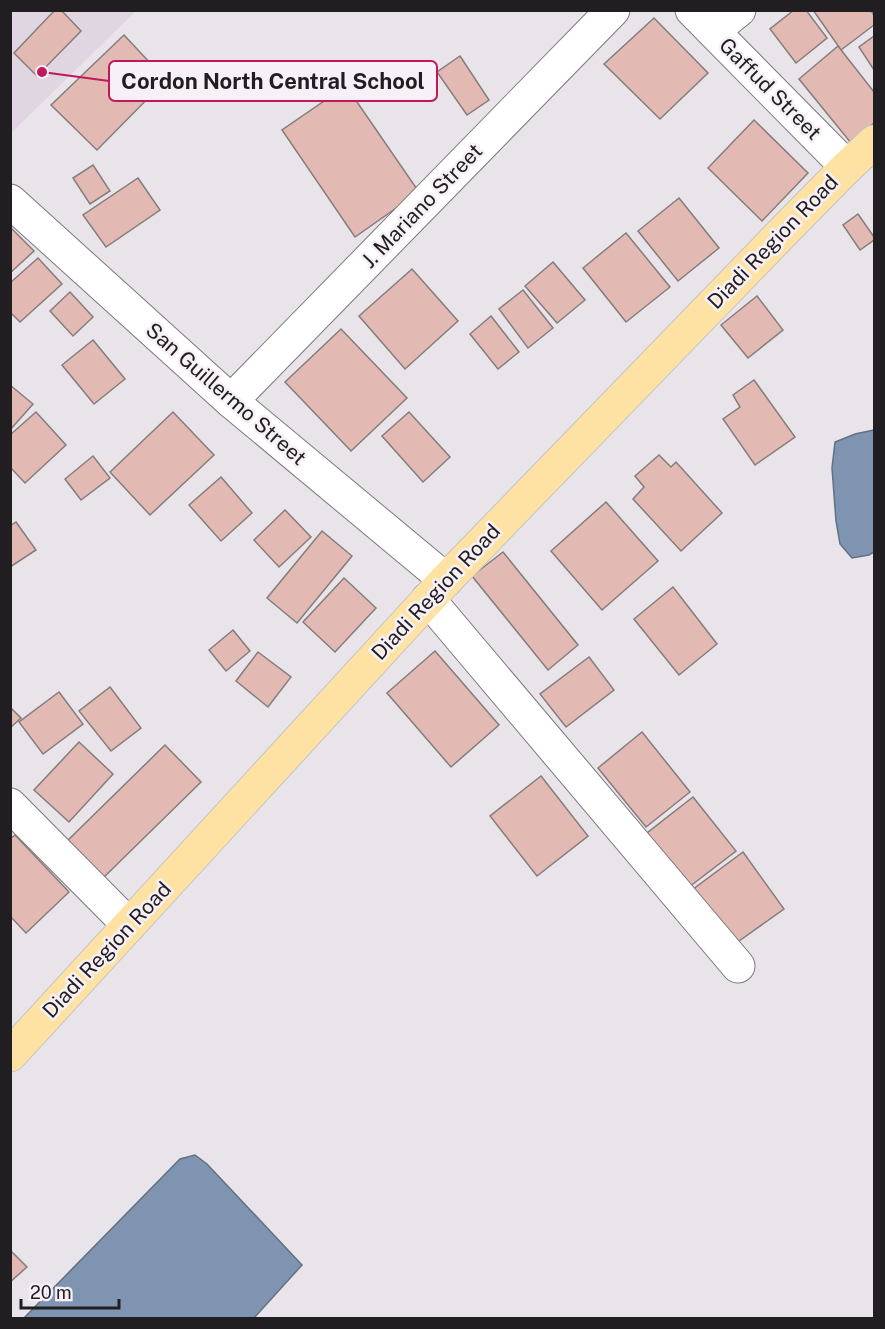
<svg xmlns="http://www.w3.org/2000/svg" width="885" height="1329" font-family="'Public Sans',sans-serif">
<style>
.built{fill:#e0d6e2}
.water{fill:#7e94b0;stroke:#627185;stroke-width:1.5}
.building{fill:#e3bab3;stroke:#857d7c;stroke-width:1.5}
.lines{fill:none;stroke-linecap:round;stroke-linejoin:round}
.minor-casing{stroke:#7d787d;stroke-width:35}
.major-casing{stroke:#c5c4c5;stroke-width:35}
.minor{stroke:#fff;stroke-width:33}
.major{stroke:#fee2a4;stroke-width:33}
.labels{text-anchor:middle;stroke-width:5;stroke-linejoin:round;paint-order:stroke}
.street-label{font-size:21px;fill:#201e20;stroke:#f7f1f7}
.leader{fill:none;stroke:#c2185b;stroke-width:2}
.callout-dot{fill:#c2185b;stroke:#f7f1f7;stroke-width:2}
.callout{fill:#f7f1f7;stroke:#c2185b;stroke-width:2}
.callout-label{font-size:22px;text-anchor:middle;font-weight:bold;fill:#201e20}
</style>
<rect width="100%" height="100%" fill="#e9e4ea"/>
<!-- built -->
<path class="built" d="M11 11H136L11 133Z"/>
<!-- water -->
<g class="water">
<path d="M874 430V552L869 555 852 558 840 544 836 521 832 468 835 442 855 434Z"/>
<path d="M195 1155 207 1164 302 1265 254 1318H24L180 1159Z"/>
</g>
<!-- building -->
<g class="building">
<path d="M55 10H61L81 31 37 76 14 53Z"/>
<path d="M794 10H806L827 38 796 63 770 29Z"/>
<path d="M813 10H871L874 16V25L841 50Z"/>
<path d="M654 18 708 73 660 119 604 64Z"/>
<path d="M124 35 166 80 97 150 51 105Z"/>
<path d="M874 36V70L859 47Z"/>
<path d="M838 46 874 92V123L851 143 799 79Z"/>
<path d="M460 56 489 100 467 115 437 72Z"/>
<path d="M346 86 419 192 355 237 282 130Z"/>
<path d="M754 120 808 173 762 221 708 168Z"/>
<path d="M93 165 110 191 90 204 73 178Z"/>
<path d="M138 178 160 210 106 247 83 215Z"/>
<path d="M679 198 719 248 678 281 638 231Z"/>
<path d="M858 214 874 237V240L860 250 843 225Z"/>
<path d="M10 227 34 251 10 273Z"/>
<path d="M626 233 670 287 626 322 583 268Z"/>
<path d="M38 258 62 284 20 322 10 312V283Z"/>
<path d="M553 262 585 300 557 323 525 286Z"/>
<path d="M412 269 458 321 405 369 359 316Z"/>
<path d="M523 290 553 328 528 348 499 309Z"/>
<path d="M70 292 93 317 73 336 50 311Z"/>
<path d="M757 296 783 330 748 358 721 325Z"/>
<path d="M491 316 519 352 498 369 470 334Z"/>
<path d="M341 329 407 398 351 451 285 382Z"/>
<path d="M93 340 125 379 94 404 62 365Z"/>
<path d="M754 380 795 437 755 465 723 419 740 407 733 395Z"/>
<path d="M10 385 33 404 10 430Z"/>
<path d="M36 412 66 445 25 483 10 467V435Z"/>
<path d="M173 412 214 455 150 515 110 472Z"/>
<path d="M409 412 450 457 423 482 382 436Z"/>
<path d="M659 455 671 467 676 462 722 513 681 551 633 499 644 487 635 476Z"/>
<path d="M93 456 110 478 81 500 65 479Z"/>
<path d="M221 477 252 513 221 541 189 505Z"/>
<path d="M606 502 658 561 602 610 551 551Z"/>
<path d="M285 510 311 537 279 567 254 540Z"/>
<path d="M16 522 36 550 10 567V526Z"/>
<path d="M322 531 352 556 297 623 267 598Z"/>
<path d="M503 552 578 645 548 670 472 576Z"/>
<path d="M344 578 376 608 335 652 303 622Z"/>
<path d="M673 587 717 644 679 675 634 619Z"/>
<path d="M233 630 250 651 226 671 209 650Z"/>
<path d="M435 651 499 725 451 767 387 693Z"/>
<path d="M258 652 291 677 268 707 236 681Z"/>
<path d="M589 657 614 690 566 727 540 694Z"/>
<path d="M110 687 141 728 111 751 79 711Z"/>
<path d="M59 692 83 724 43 754 19 722Z"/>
<path d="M10 707 21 718 10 728Z"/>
<path d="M642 732 690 792 646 827 598 768Z"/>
<path d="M79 742 113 774 69 822 34 790Z"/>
<path d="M165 745 201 782 99 882 63 845Z"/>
<path d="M541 776 588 836 537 876 490 816Z"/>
<path d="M693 797 736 851 689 887 647 833Z"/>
<path d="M15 835 69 892 26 933 10 916V839Z"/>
<path d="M743 852 784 909 732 946 692 890Z"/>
<path d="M10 1250 27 1267 10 1282Z"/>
</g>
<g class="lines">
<defs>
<g id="minor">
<path d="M692 10 847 167"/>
<path d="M713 31 739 10"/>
<path d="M10 201 231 401 446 580"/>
<path d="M231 401 613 10"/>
<path d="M428 599 738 966"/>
<path d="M10 805 129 925"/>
</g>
<path id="major" d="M10 1055 446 580 786 229 847 167 874 142"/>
</defs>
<!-- minor casing -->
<use href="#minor" class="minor-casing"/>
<!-- major casing -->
<use href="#major" class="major-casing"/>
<!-- minor -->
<use href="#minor" class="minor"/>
<!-- major -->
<use href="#major" class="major"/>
</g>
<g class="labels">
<!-- street labels -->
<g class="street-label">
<text transform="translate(770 89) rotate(45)" y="7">Gaffud Street</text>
<text transform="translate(422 206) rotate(-46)" y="7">J. Mariano Street</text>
<text transform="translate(773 242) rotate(-46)" y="7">Diadi Region Road</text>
<text transform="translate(226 394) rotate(41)" y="7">San Guillermo Street</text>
<text transform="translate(436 592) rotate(-47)" y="7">Diadi Region Road</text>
<text transform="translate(107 950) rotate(-47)" y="7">Diadi Region Road</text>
</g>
</g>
<!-- callouts -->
<path class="leader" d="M42 72L109 81"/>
<circle class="callout-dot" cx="42" cy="72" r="6"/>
<rect class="callout" x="109" y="61" width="328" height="40" rx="6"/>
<g class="callout-label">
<text x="273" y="89">Cordon North Central School</text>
</g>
<!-- border -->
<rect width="885" height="1329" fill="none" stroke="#201e20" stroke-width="24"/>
<!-- scale -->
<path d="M21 1299v9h98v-9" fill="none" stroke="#201e20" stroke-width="3"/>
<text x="30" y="1299" font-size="18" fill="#201e20" stroke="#f7f1f7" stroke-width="4.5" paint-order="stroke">20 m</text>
</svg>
